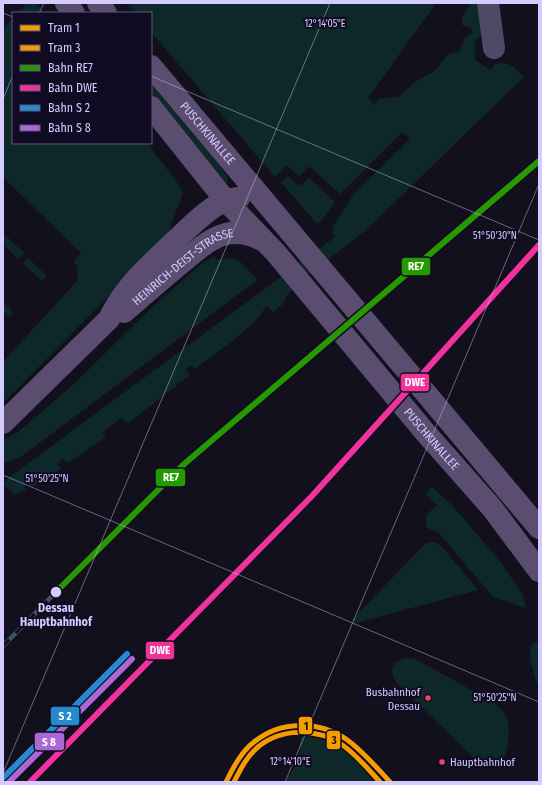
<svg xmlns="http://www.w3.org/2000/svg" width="542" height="785" font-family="'Fira Sans Condensed',sans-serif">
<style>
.green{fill:#0e282a}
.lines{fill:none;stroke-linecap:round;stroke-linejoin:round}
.minor{stroke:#4d4a66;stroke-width:22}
.major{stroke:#5b4d6f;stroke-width:22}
.tram{stroke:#405267;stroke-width:1}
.rail-casing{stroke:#405267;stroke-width:4.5}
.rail{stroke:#100b22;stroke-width:3;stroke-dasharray:9;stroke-linecap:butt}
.rail-1-casing{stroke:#100b22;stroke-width:9}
.rail-2-casing{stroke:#100b22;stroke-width:9}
.rail-3-casing{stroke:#100b22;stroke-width:9}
.rail-4-casing{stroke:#100b22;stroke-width:9}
.rail-1{stroke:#269900;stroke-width:6}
.rail-2{stroke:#ef339a;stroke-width:6}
.rail-3{stroke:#268bcd;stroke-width:6}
.rail-4{stroke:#a968d4;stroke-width:6}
.tram-1-casing{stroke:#100b22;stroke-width:8}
.tram-2-casing{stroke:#100b22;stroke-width:8}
.tram-1{stroke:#f59c00;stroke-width:5}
.tram-2{stroke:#f59c00;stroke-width:5}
.ticks{fill:none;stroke:#d4cbff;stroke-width:1;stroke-opacity:0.45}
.stop-dot{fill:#d4cbff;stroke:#100b22;stroke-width:1.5}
.bus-dot{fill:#f24062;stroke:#100b22;stroke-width:1.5}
.labels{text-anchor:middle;stroke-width:4;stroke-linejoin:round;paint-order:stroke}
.bus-label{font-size:11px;fill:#d4cbff;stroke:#100b22;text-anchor:end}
.street-label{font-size:12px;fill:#d4cbff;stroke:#100b22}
.stop-label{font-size:12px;font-weight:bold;fill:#d4cbff;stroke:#100b22}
.ticks-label{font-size:10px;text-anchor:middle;fill:#d4cbff;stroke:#100b22;stroke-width:4;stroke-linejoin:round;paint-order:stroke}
.line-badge{stroke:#100b22;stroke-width:1.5}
.badge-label{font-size:11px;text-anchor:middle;font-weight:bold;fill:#fff}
.pale-badge-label{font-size:11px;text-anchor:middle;font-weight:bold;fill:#111}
</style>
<rect width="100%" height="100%" fill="#13101d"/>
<!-- green -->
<g class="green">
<path d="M27 3H34L45 13H18Z"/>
<path d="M126 3H434V6L368 98 375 105 378 99 398 97 415 82 435 71 447 55 459 52 465 37 473 32 471 28 462 25V17L471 3H484L486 33C483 35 479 37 477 39 472 45 478 53 474 59L490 70 495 64C511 61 513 67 524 77L364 232 306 276 288 294 282 305 273 312 267 306C262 310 261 316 256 320 238 338 216 353 195 369L191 365 185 370 190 375 128 423 121 418 102 433 106 437 68 463 63 459 57 463 61 469 33 487 28 483 24 486 26 490 14 495 3 484V482L335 237 332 228 353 195 410 139 402 132 340 194 309 166 299 176 287 165 275 177 151 32V13H135Z"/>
<path d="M13 18V143H147L179 185 183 193 167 236 120 285 3 403V362L78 280 77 266 73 262 81 253 3 177V29Z"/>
<path d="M151 81 216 159 228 178 227 184 221 178 151 93Z"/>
<path d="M288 176 299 186 309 178 335 202 326 215 317 224 281 182Z"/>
<path d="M3 233 24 253 18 259 3 244Z"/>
<path d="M214 256 217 260C239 254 244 265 257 280L19 458 3 464V440L18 432 74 384 148 311 202 263Z"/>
<path d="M28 258 47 276 42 281 23 263Z"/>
<path d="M3 302 13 312 9 317 3 311Z"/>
<path d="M432 487 452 505 498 559 523 594 526 608 493 597 438 532 427 528 426 515 437 505 425 494Z"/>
<path d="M431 542 437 543 442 547 478 590 356 623 352 620 422 547 426 543Z"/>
<path d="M539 640V689C536 679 525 652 533 643 534 643 539 641 539 640Z"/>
<path d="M407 658 415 659 493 702C496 705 502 709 504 713 514 729 509 777 481 765L396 682C388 669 393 660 407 658Z"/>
<path d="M301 729C333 731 365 751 374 782H285L299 761Z"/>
</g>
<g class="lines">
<!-- minor -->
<path class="minor" d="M488 3 494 48"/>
<!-- major -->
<g class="major">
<path d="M66 3 74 13"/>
<path d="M98 3 106 13"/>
<path id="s1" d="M151 66 539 528"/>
<path id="s2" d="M151 107 226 201 276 253 424 431 492 508 539 571"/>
<path id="s3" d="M124 312C142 296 161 280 180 264 194 253 209 238 226 234 238 231 252 235 262 240"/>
<path d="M3 423 109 319C124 286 153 262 179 237 191 226 204 212 219 204 225 200 232 199 239 198"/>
</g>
<!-- tram -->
<path class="tram" d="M371 763 379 782"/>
<defs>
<path id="rail" d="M3 646 56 592"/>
</defs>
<!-- rail casing -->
<use href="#rail" class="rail-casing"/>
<!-- rail -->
<use href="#rail" class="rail"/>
<defs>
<path id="rail-1" d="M56 592 183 465 539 161"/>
<path id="rail-2" d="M30 782 312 496 539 245"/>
<path id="rail-3" d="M3 778 127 654"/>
<path id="rail-4" d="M9 782 132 659"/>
</defs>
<!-- rail-1 casing -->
<use href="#rail-1" class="rail-1-casing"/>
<!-- rail-2 casing -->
<use href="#rail-2" class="rail-2-casing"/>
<!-- rail-3 casing -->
<use href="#rail-3" class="rail-3-casing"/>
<!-- rail-4 casing -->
<use href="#rail-4" class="rail-4-casing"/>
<!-- rail-1 -->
<use href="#rail-1" class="rail-1"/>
<!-- rail-2 -->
<use href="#rail-2" class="rail-2"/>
<!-- rail-3 -->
<use href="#rail-3" class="rail-3"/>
<!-- rail-4 -->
<use href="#rail-4" class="rail-4"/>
<defs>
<path id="tram-1" d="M226 782C233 768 241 752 254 742 280 721 318 720 346 739 363 751 376 767 390 782"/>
<path id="tram-2" d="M234 782C240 770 247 756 258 747 281 728 316 728 341 744 356 754 368 769 380 782"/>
</defs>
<!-- tram-1 casing -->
<use href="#tram-1" class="tram-1-casing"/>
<!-- tram-2 casing -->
<use href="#tram-2" class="tram-2-casing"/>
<!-- tram-1 -->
<use href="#tram-1" class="tram-1"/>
<!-- tram-2 -->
<use href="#tram-2" class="tram-2"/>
</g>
<!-- ticks -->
<path class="ticks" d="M3 13 13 17M39 13 44 3M151 76 539 240M3 99 13 75M3 475 539 702M3 773 330 3M285 782 539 184"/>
<!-- markers -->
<circle class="stop-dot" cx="56" cy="592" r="6"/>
<g class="bus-dot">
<circle cx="428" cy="698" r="3.5"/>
<circle cx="442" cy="762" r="3.5"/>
</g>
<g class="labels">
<!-- bus labels -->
<g class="bus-label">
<text x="420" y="696">Busbahnhof<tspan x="420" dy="14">Dessau</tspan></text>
<text x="450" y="766" text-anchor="start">Hauptbahnhof</text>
</g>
<!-- street labels -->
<g class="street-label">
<text dy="4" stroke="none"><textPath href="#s1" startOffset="88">PUSCHKINALLEE</textPath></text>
<text dy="4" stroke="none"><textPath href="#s3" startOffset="75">HEINRICH-DEIST-STRASSE</textPath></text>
<text dy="4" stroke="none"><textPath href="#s2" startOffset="435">PUSCHKINALLEE</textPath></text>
</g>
<!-- stop labels -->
<g class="stop-label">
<text x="56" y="612">Dessau<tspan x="56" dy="14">Hauptbahnhof</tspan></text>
</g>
</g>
<g class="ticks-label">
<text x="325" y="27">12°14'05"E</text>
<text x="495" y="239">51°50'30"N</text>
<text x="47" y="482">51°50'25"N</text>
<text x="495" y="701">51°50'25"N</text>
<text x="290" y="765">12°14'10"E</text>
</g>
<g class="line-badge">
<rect x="401" y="257" width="30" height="19" rx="4" fill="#269900"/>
<rect x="400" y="373" width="30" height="19" rx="4" fill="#ef339a"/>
<rect x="155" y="468" width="31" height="19" rx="4" fill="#269900"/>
<rect x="145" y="641" width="30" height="19" rx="4" fill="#ef339a"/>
<rect x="50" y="706" width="30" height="20" rx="4" fill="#268bcd"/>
<rect x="298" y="716" width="15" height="19" rx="4" fill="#f59c00"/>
<rect x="326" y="730" width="15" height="20" rx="4" fill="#f59c00"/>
<rect x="34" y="732" width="31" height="19" rx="4" fill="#a968d4"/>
</g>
<g class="badge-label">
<text x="416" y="270">RE7</text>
<text x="415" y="386">DWE</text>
<text x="171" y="481">RE7</text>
<text x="160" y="654">DWE</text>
<text x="65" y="720">S 2</text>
<text x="49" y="746">S 8</text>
</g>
<g class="pale-badge-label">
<text x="306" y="730">1</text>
<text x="334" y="744">3</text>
</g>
<!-- border -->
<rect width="542" height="785" fill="none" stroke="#d4cbff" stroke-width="8"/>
<!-- legend -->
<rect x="12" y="12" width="140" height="132" fill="#100b22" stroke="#5e587a"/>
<rect x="20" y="25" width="20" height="6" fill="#f59c00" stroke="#5e587a"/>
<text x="48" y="32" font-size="12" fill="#d4cbff">Tram 1</text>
<rect x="20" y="45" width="20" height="6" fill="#f59c00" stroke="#5e587a"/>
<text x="48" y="52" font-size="12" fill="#d4cbff">Tram 3</text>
<rect x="20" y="65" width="20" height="6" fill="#269900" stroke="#5e587a"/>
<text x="48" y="72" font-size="12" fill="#d4cbff">Bahn RE7</text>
<rect x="20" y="85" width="20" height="6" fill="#ef339a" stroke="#5e587a"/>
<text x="48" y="92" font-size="12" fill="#d4cbff">Bahn DWE</text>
<rect x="20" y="105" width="20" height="6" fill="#268bcd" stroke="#5e587a"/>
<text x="48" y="112" font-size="12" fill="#d4cbff">Bahn S 2</text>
<rect x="20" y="125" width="20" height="6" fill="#a968d4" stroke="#5e587a"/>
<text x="48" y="132" font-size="12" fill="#d4cbff">Bahn S 8</text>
</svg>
